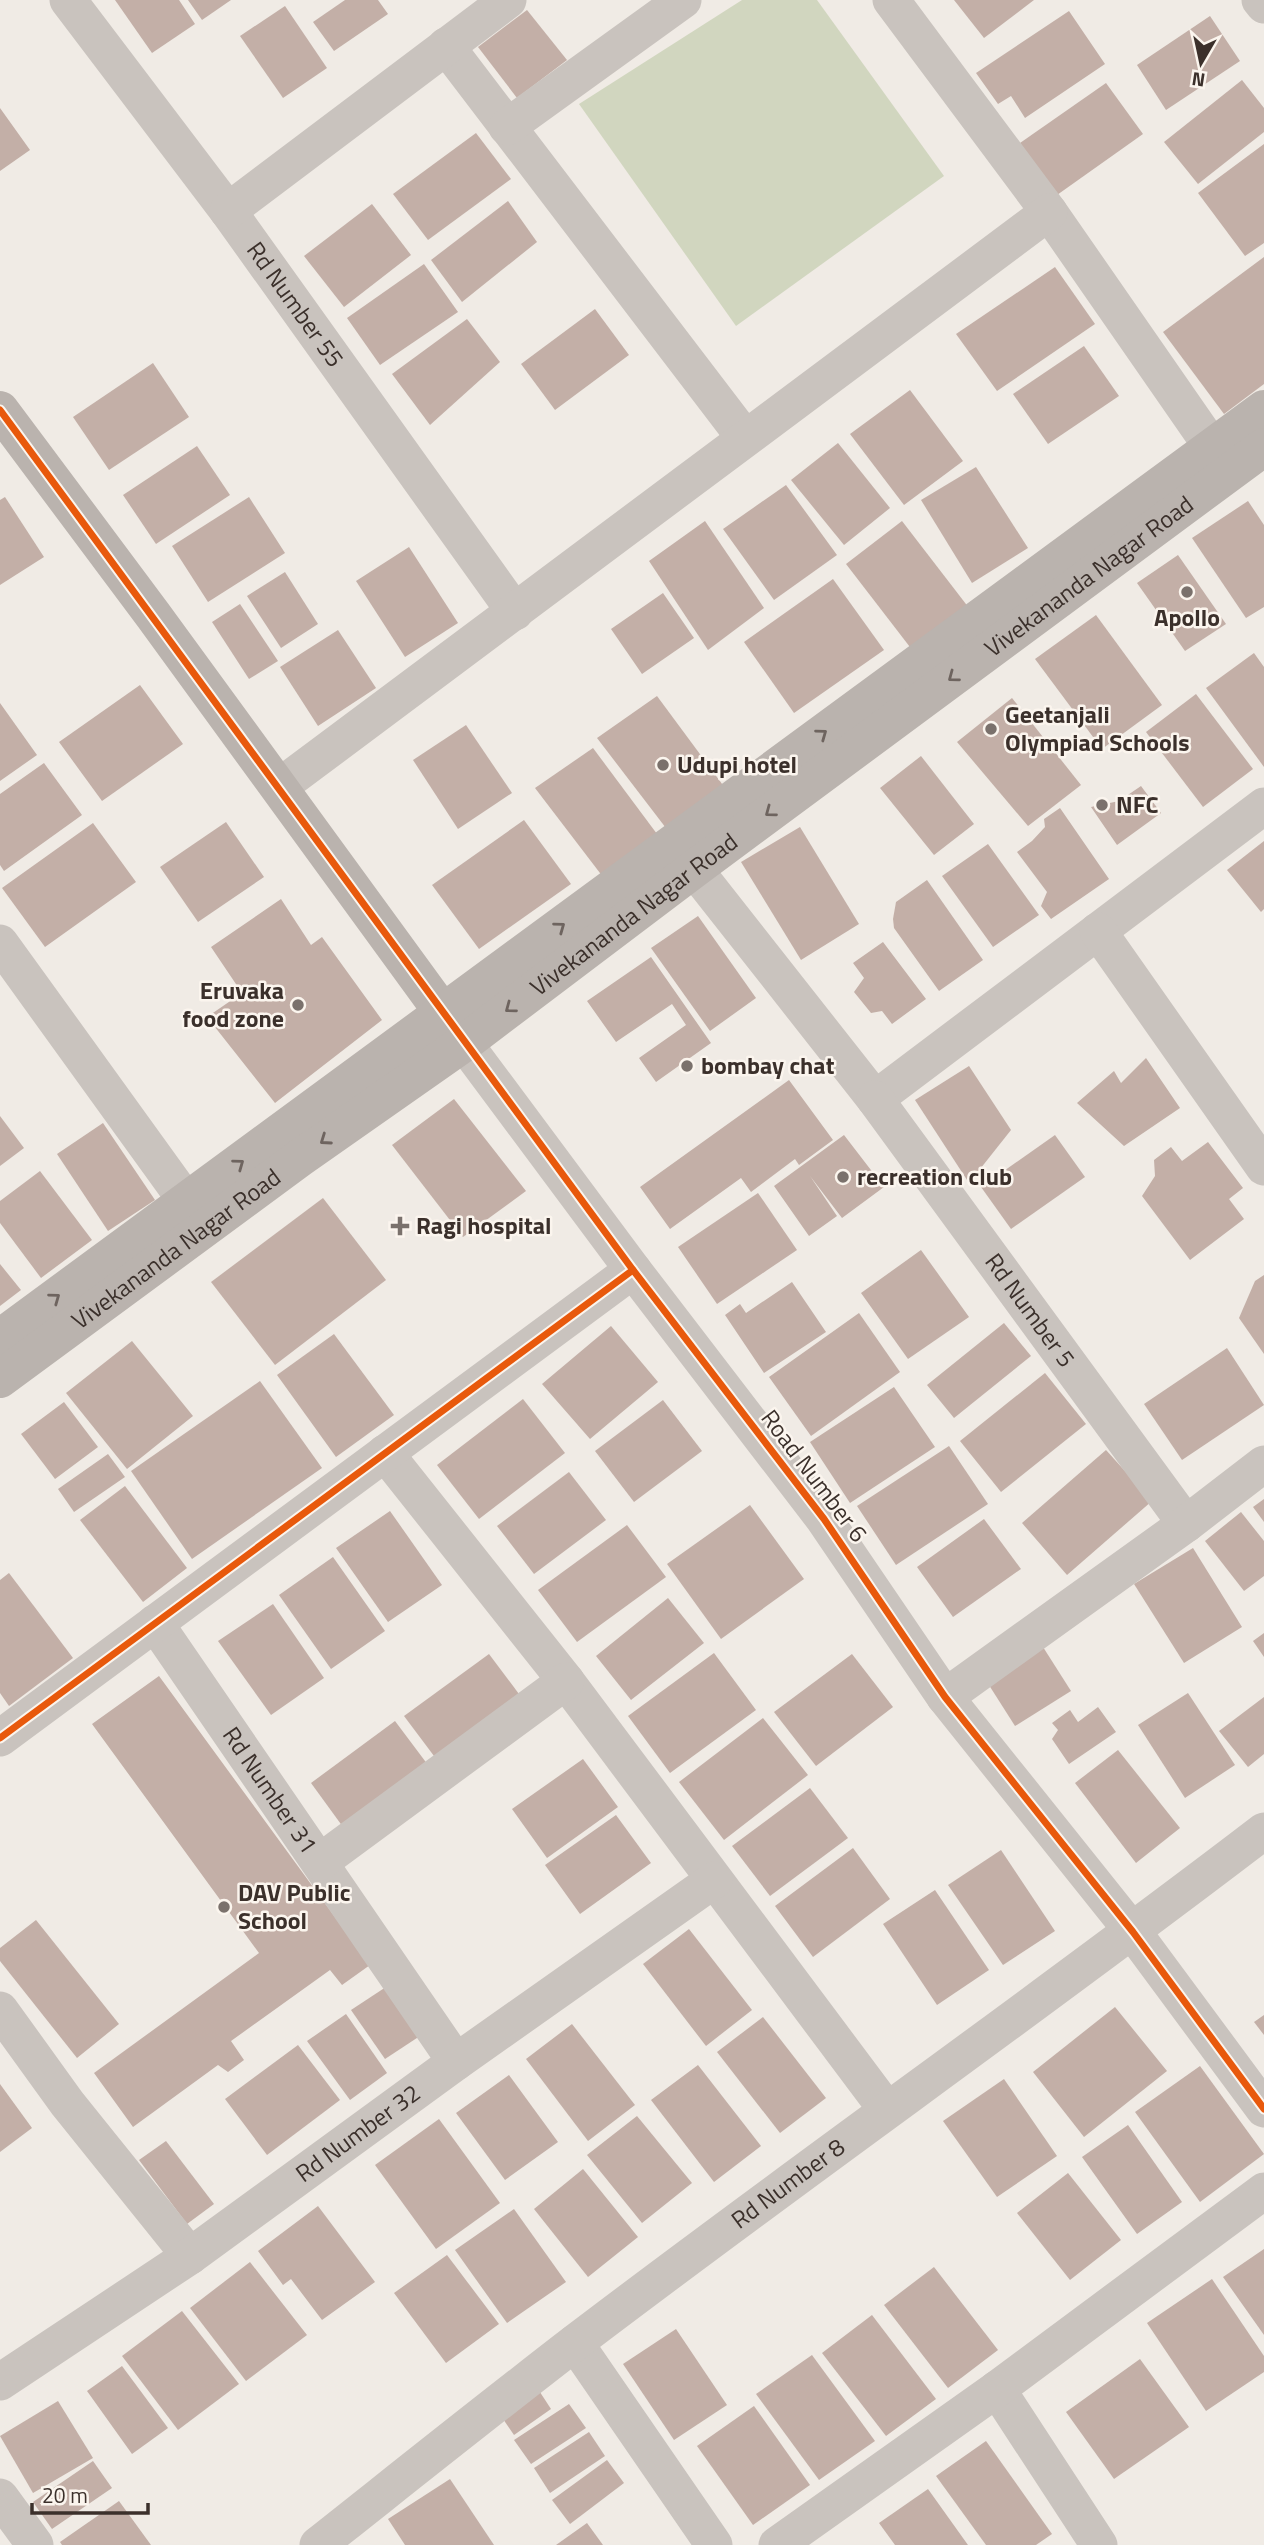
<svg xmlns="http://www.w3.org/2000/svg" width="1264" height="2545" font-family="'Titillium Web',sans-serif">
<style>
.green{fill:#d1d6bf}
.building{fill:#c3afa7}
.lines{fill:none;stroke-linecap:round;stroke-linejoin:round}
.street{stroke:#c9c3be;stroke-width:37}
.secondary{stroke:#bab3ae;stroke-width:38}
.cycleway-casing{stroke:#fbf5ee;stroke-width:11}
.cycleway{stroke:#e8590c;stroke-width:7}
.oneway{stroke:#6e645f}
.poi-dot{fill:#7a716c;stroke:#fbf5ee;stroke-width:2.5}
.labels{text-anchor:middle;stroke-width:5;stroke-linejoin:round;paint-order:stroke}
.street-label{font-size:24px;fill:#3b302b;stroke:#fbf5ee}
.poi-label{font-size:24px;font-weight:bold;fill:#3b302b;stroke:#fbf5ee;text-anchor:start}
</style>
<rect width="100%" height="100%" fill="#f0ebe5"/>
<!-- green -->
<path class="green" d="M742 0H817L944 176 736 326 579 104Z"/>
<!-- building -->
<g class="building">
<path d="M115 0H179L195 24 152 53Z"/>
<path d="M188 0H231L202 20Z"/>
<path d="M345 0H378L388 14 334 51 313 22Z"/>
<path d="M954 0H1034L984 38Z"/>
<path d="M285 6 327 68 283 98 240 36Z"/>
<path d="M527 10 567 60 517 98 478 47Z"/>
<path d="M1069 11 1105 64 1025 118 1011 96 998 104 976 73Z"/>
<path d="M1210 16 1240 61 1166 110 1137 65Z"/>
<path d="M1242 80 1264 108V132L1198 184 1164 142Z"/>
<path d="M1106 83 1143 134 1057 195 1020 143Z"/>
<path d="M0 108 30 150 0 171Z"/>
<path d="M476 133 511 179 428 240 393 194Z"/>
<path d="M1264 144V243L1245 256 1198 193Z"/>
<path d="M508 201 537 242 462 302 431 260Z"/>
<path d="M372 204 411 255 344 307 304 256Z"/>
<path d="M1264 257V384L1224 414 1163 332Z"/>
<path d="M424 264 458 312 380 365 347 318Z"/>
<path d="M1055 267 1095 324 997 391 956 334Z"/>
<path d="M595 309 629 355 555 410 521 364Z"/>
<path d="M467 319 500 362 430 425 392 374Z"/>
<path d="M1084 346 1119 396 1048 444 1013 394Z"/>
<path d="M153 363 189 417 109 470 73 417Z"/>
<path d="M910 390 963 461 904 505 850 434Z"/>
<path d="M838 443 890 508 844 545 791 480Z"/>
<path d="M197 446 230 495 156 544 123 495Z"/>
<path d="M976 467 1028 548 972 583 921 500Z"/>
<path d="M786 485 837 555 774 600 723 529Z"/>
<path d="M5 497 44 557 0 585V500Z"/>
<path d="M249 497 285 553 208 602 172 546Z"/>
<path d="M1248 501 1264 525V607L1246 618 1192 538Z"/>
<path d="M705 521 764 608 708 650 649 561Z"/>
<path d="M902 521 969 608 913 651 846 564Z"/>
<path d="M409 547 458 623 405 657 356 581Z"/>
<path d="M1178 555 1226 624 1185 651 1137 583Z"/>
<path d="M285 572 318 624 281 648 247 596Z"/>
<path d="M833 579 884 650 794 713 744 642Z"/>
<path d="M663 593 694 638 642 674 611 629Z"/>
<path d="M240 604 278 661 249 679 212 622Z"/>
<path d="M1096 615 1162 705 1102 749 1035 659Z"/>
<path d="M338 630 376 688 318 726 280 667Z"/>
<path d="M1254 653 1264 667V767L1206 688Z"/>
<path d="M140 685 183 744 102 801 59 742Z"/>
<path d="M1196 694 1253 769 1203 807 1146 732Z"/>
<path d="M657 696 728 792 669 832 597 738Z"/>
<path d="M1012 698 1081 785 1028 826 957 742Z"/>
<path d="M0 703 37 755 0 781Z"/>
<path d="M466 725 512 793 458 829 413 760Z"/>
<path d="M593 748 660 838 603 877 535 788Z"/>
<path d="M921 756 974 824 934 855 880 788Z"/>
<path d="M44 763 82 815 4 871 0 865V794Z"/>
<path d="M1141 786 1161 813 1117 845 1091 807 1119 801Z"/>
<path d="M1060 808 1109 879 1051 919 1041 906 1047 892 1017 852 1032 841 1045 827 1044 819Z"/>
<path d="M524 820 571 884 479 949 432 885Z"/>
<path d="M226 822 264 877 198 922 160 867Z"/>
<path d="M93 823 136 882 45 947 2 888Z"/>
<path d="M800 827 859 924 801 960 741 862Z"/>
<path d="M1264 841V909L1261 912 1227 870Z"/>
<path d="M988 844 1039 915 993 947 942 876Z"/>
<path d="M927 880 983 960 939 991 894 928 893 919 896 902Z"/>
<path d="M281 899 311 945 322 937 382 1020 275 1103 207 1017 242 993 211 947Z"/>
<path d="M698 916 756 998 710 1031 651 948Z"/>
<path d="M883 942 926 999 892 1024 882 1011 871 1013 854 992 864 978 853 963Z"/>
<path d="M651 957 711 1043 656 1082 639 1058 686 1025 672 1004 616 1042 587 1001Z"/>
<path d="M1146 1058 1180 1108 1124 1146 1077 1103 1114 1071 1121 1083Z"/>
<path d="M969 1066 1011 1130 969 1183 915 1100Z"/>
<path d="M789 1080 833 1140 799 1165 795 1159 751 1192 741 1178 670 1229 640 1187Z"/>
<path d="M454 1099 526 1191 463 1237 392 1145Z"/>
<path d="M0 1116 24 1148 0 1166Z"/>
<path d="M103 1123 155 1200 108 1231 57 1154Z"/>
<path d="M844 1135 884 1187 842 1218 810 1176 837 1216 809 1236 774 1186Z"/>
<path d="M1055 1135 1085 1177 1011 1229 981 1187Z"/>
<path d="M1208 1142 1243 1188 1229 1199 1244 1219 1190 1260 1142 1196 1155 1176 1154 1160 1171 1147 1182 1161Z"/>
<path d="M40 1171 92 1240 41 1278 0 1223V1201Z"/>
<path d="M758 1193 797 1250 717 1304 678 1247Z"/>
<path d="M323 1198 386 1280 275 1365 211 1282Z"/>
<path d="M921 1250 969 1317 908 1359 861 1293Z"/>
<path d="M0 1264 21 1290 0 1306Z"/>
<path d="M1264 1275V1354L1239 1318 1255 1281Z"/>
<path d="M792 1282 826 1332 764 1373 725 1315 740 1304 746 1313Z"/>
<path d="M859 1313 900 1372 811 1436 769 1377Z"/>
<path d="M1004 1323 1031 1356 954 1418 927 1385Z"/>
<path d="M611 1326 658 1382 590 1439 542 1384Z"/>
<path d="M334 1334 394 1415 336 1457 277 1375Z"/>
<path d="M132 1341 193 1416 127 1469 66 1393Z"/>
<path d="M1227 1348 1264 1405 1182 1460 1144 1404Z"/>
<path d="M1045 1373 1086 1424 1001 1492 960 1441Z"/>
<path d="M260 1381 322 1468 192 1559 131 1471Z"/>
<path d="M894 1387 935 1447 850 1503 810 1442Z"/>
<path d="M523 1399 565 1453 479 1519 437 1465Z"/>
<path d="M663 1400 702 1451 634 1502 595 1451Z"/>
<path d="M64 1402 98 1447 55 1479 21 1434Z"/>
<path d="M949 1446 988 1504 896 1565 857 1506Z"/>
<path d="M1106 1450 1152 1501 1067 1575 1022 1523Z"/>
<path d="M108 1454 125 1477 74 1512 58 1489Z"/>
<path d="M569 1472 606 1520 534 1574 497 1526Z"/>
<path d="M125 1486 187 1568 143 1602 80 1520Z"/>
<path d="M1264 1499V1522L1253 1507Z"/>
<path d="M750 1505 804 1579 721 1639 667 1564Z"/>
<path d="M390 1511 442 1585 388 1622 336 1548Z"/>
<path d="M1241 1512 1264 1541V1576L1244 1591 1205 1541Z"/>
<path d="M984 1519 1021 1569 953 1617 917 1567Z"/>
<path d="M627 1525 666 1577 577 1642 538 1590Z"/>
<path d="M1193 1548 1242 1627 1184 1663 1134 1584Z"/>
<path d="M333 1557 385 1631 331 1669 279 1595Z"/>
<path d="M9 1573 73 1658 9 1706 0 1693V1580Z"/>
<path d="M668 1598 704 1643 631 1700 596 1656Z"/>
<path d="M273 1604 324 1678 271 1715 218 1641Z"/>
<path d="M1264 1633V1657L1253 1641Z"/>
<path d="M1043 1647 1071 1691 1015 1726 987 1682Z"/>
<path d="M714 1653 756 1710 670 1773 628 1716Z"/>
<path d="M489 1654 522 1698 437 1760 404 1716Z"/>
<path d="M852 1654 893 1707 816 1766 774 1712Z"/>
<path d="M159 1676 370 1965 342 1985 330 1970 231 2041 244 2060 228 2072 218 2065 133 2127 94 2073 259 1953 92 1724Z"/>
<path d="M1188 1693 1235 1765 1185 1798 1138 1725Z"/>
<path d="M1264 1697V1754L1248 1767 1219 1731Z"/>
<path d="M1098 1707 1116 1732 1069 1764 1052 1739 1058 1730 1052 1723 1070 1710 1078 1722Z"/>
<path d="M763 1718 808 1775 724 1840 679 1782Z"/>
<path d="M395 1721 428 1765 343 1827 311 1783Z"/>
<path d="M1118 1750 1180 1828 1136 1863 1075 1783Z"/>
<path d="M583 1759 618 1807 547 1858 512 1809Z"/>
<path d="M810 1788 848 1838 770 1896 732 1846Z"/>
<path d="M616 1815 651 1863 580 1914 545 1865Z"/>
<path d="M853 1848 890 1899 813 1957 775 1906Z"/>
<path d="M1001 1850 1055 1931 1003 1965 948 1885Z"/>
<path d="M935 1890 989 1970 937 2005 883 1924Z"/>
<path d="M36 1920 119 2024 77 2058 0 1961V1948Z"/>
<path d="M689 1929 752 2010 706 2046 643 1964Z"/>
<path d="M389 1985 423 2034 385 2059 351 2010Z"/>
<path d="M1115 2007 1167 2071 1084 2137 1033 2072Z"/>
<path d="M346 2014 387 2073 350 2100 307 2041Z"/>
<path d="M1264 2015V2035L1254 2022Z"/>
<path d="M763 2017 826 2098 780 2133 717 2052Z"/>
<path d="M572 2024 635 2105 588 2141 526 2059Z"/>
<path d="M298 2045 340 2100 267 2155 225 2099Z"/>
<path d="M698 2065 761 2146 714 2182 651 2100Z"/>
<path d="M1200 2066 1264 2154 1200 2202 1135 2112Z"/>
<path d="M509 2075 558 2142 505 2180 456 2113Z"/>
<path d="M1004 2079 1057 2156 997 2197 943 2121Z"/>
<path d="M0 2084 32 2128 0 2152Z"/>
<path d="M637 2116 692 2183 642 2223 587 2155Z"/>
<path d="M439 2119 500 2203 436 2249 375 2165Z"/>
<path d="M1128 2125 1182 2202 1137 2234 1082 2157Z"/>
<path d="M166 2141 214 2204 187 2224 139 2160Z"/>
<path d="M583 2169 638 2237 588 2277 534 2209Z"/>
<path d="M1068 2173 1121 2240 1070 2280 1017 2213Z"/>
<path d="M318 2206 375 2282 322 2320 291 2279 283 2285 258 2251Z"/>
<path d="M514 2209 566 2282 507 2323 455 2250Z"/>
<path d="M1264 2249V2335L1223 2277Z"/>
<path d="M447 2255 499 2324 446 2363 394 2293Z"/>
<path d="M250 2262 307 2335 246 2381 190 2308Z"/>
<path d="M934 2267 998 2350 948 2388 884 2305Z"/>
<path d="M1212 2279 1264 2356V2372L1206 2411 1147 2323Z"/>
<path d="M182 2311 239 2384 178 2430 122 2356Z"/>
<path d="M872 2315 936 2399 886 2436 822 2353Z"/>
<path d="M676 2329 727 2405 674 2440 623 2364Z"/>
<path d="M812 2355 875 2441 819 2480 756 2394Z"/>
<path d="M1140 2359 1189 2427 1114 2479 1066 2412Z"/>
<path d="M122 2366 168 2428 132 2454 87 2391Z"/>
<path d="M536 2386 551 2409 514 2435 499 2413Z"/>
<path d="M58 2401 93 2458 33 2493 0 2436Z"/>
<path d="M569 2404 586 2428 531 2464 514 2440Z"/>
<path d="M754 2406 810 2485 753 2525 697 2446Z"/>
<path d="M589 2432 605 2456 550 2493 534 2468Z"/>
<path d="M986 2441 1052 2534 1036 2545H986L936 2476Z"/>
<path d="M607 2460 624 2483 570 2524 552 2500Z"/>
<path d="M93 2461 112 2488 52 2529 33 2502Z"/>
<path d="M450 2479 494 2545H405L388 2519Z"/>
<path d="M928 2489 968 2545H895L879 2523Z"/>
<path d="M119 2501 151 2545H62L60 2542Z"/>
<path d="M587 2523 603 2545H556Z"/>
</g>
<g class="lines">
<!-- street -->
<g class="street">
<path id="s1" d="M68 0 228 211 515 612"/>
<path d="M891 0 1049 212 1212 447"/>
<path d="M1260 0 1264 5"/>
<path d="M446 46 745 438"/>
<path d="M507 127 683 0"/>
<path d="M228 211 508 0"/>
<path d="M279 787 1049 212"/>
<path d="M694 869 875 1099 1264 806"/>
<path d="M1098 931 1264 1167"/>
<path d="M0 943 187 1202"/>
<path d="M464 1043 633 1270 824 1519 945 1697 1133 1932 1264 2109"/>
<path id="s2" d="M875 1099 1186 1524"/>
<path d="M385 1453 566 1681 887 2110"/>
<path id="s3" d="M155 1623 456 2062"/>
<path d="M945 1697 1186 1524 1264 1464"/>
<path d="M0 1738 633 1270"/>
<path d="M320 1862 566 1681"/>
<path d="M0 2010 67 2103 190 2256"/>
<path d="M575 2343 714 2545"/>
<path id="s4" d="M0 2382 190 2256 456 2062 714 1880"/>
<path d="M997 2389 1099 2545"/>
<path d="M0 2497 35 2545"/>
<path id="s5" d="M318 2545C404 2477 489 2409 576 2342 803 2169 1037 2005 1264 1831"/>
<path d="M777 2545 997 2389 1264 2191"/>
</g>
<!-- secondary -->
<g class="secondary">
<path d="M0 410 153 615 457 1032"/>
<path d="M0 1338 1264 409"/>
<path id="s6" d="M0 1379 300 1158 464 1043 694 869 1264 447"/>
</g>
<defs>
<g id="cycleway">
<path d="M0 410 633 1270 824 1519 945 1697 1133 1932 1264 2109"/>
<path d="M0 1738 633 1270"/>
</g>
</defs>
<!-- cycleway casing -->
<use href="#cycleway" class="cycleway-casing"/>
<!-- cycleway -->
<use href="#cycleway" class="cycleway"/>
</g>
<!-- one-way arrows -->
<defs><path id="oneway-chevron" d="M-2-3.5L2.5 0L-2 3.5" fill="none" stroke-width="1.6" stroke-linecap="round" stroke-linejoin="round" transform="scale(1.75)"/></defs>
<g class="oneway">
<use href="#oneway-chevron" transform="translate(953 677) rotate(143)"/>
<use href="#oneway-chevron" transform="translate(822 734) rotate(-36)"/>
<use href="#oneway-chevron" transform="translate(770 812) rotate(143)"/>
<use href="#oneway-chevron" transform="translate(560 927) rotate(-36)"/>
<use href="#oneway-chevron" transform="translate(510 1008) rotate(143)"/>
<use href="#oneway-chevron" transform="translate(325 1140) rotate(145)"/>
<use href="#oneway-chevron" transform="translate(239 1164) rotate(-36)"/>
<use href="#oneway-chevron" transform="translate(55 1298) rotate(-36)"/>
</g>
<!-- markers -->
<g class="poi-dot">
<circle cx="1187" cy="592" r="7"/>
<circle cx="991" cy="729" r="7"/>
<circle cx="663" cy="765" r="7"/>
<circle cx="1102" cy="805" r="7"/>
<circle cx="298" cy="1005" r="7"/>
<circle cx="687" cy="1066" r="7"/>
<circle cx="843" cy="1177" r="7"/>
<path d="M396.5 1215.5h7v7h7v7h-7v7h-7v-7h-7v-7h7z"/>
<circle cx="224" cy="1907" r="7"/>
</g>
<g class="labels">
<!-- street labels -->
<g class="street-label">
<text dy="8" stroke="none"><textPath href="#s1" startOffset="380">Rd Number 55</textPath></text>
<text dy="8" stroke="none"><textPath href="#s6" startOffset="1353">Vivekananda Nagar Road</textPath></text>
<text dy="8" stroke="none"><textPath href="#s6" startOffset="786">Vivekananda Nagar Road</textPath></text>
<text dy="8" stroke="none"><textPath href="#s6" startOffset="219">Vivekananda Nagar Road</textPath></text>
<text dy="8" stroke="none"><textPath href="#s2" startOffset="262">Rd Number 5</textPath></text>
<text transform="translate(814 1476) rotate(53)" y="8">Road Number 6</text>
<text dy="8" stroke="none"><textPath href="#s3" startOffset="203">Rd Number 31</textPath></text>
<text dy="8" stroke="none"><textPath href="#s4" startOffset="436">Rd Number 32</textPath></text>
<text dy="8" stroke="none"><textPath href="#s5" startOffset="593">Rd Number 8</textPath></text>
</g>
<!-- poi labels -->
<g class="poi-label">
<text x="1187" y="626" text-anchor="middle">Apollo</text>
<text x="1005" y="723">Geetanjali<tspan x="1005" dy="28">Olympiad Schools</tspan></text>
<text x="677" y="773">Udupi hotel</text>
<text x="1116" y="813">NFC</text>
<text x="284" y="999" text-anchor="end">Eruvaka<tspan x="284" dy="28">food zone</tspan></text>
<text x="701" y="1074">bombay chat</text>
<text x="857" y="1185">recreation club</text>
<text x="416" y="1234">Ragi hospital</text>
<text x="238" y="1901">DAV Public<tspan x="238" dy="28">School</tspan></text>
</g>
</g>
<!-- north arrow -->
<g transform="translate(1201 63) rotate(189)" stroke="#fbf5ee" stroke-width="5" paint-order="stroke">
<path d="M0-5L12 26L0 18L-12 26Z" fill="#3b302b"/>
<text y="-10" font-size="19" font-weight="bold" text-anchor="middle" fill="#3b302b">N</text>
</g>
<!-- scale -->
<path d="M32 2503v10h116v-10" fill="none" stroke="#3b302b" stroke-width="3.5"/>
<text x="42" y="2503" font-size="21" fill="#3b302b" stroke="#fbf5ee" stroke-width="5" paint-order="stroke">20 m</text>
</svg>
